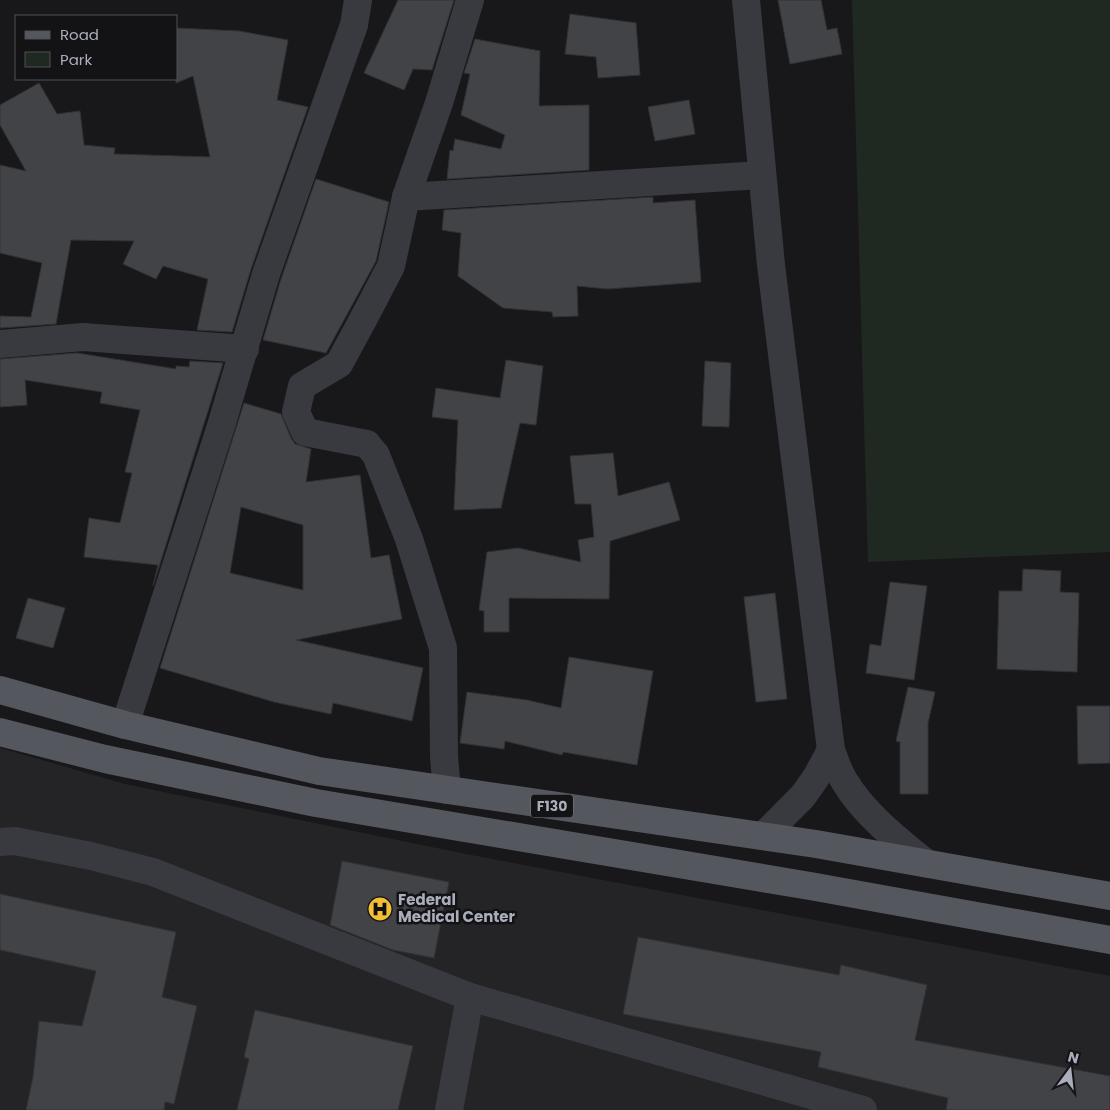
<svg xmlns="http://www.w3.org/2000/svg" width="1110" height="1110" font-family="Poppins,sans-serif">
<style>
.built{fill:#242427}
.green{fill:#202921}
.building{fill:#424347;stroke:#323236;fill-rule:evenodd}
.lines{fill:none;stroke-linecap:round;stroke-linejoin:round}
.minor{stroke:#393a40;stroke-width:28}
.major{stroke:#55575f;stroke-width:28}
.labels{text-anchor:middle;stroke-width:5;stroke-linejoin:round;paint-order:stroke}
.shield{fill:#131315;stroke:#7d8088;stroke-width:1}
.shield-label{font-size:14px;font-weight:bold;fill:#aaaeba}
.poi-label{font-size:15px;font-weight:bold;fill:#aaaeba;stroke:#131315;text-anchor:start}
</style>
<rect width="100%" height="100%" fill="#18181a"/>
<!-- built -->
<path class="built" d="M0 748 125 784 461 853 1110 976V1110H0Z"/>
<!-- green -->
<path class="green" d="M852 0H1110V552L868 562Z"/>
<!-- building -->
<g class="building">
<path d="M398 0H454L432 70 413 69 404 90 364 73Z"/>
<path d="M778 0H821L827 30 837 28 842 54 790 64Z"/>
<path d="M570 14 636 23 640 75 598 78 596 57 565 54Z"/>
<path d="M176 28 239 31 288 40 277 100 308 107 251 269 232 332 197 330 208 279 163 266 156 279 123 264 134 241 71 240 56 324 0 328V316L31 317 42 263 0 253V165L26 171 0 125V105L39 83 57 114 80 111 84 145 115 148 114 154 210 157 193 76 176 83Z"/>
<path d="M475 39 540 51 539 106 589 105V170L447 179 450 150 453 151 455 139 501 149 505 135 461 115 470 74 464 73Z"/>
<path d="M689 100 695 134 655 141 648 107Z"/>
<path d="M316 179 389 202 376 261 326 353 263 340 281 279Z"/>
<path d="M653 197V203L695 200 701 282 608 289 577 286 578 316 553 317 552 312 503 308 458 276 461 233 442 230 444 210Z"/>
<path d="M77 353 176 369V366L189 367 190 361 223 363 153 586 158 565 84 557 89 518 120 523 132 473 125 472 140 410 100 403 102 392 25 380 27 405 0 407V359Z"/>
<path d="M506 360 543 366 536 425 520 423 501 508 454 510 458 420 432 417 436 388 500 398Z"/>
<path d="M705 361 731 363 729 427 702 426Z"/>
<path d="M244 403 281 414 291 438 295 444 311 449 306 482 360 475 371 558 389 555 402 619 296 640 423 668 412 721 333 703 331 714 274 702 160 668ZM241 507 303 525V590L230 573Z"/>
<path d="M613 453 618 496 669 482 680 520 610 541 609 599 509 598V632H484V611L479 610 487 552 518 548 581 562 578 540 594 537 591 504H575L570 456Z"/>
<path d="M1023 569 1061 571 1060 592 1079 593 1077 672 997 669 999 591H1022Z"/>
<path d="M890 582 927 586 914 680 866 673 870 644 881 646Z"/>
<path d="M775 593 787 699 756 702 744 597Z"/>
<path d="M28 598 65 608 53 648 16 638Z"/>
<path d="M569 657 653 671 637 765 563 752 562 755 505 741 504 749 460 743 467 692 527 700 561 708Z"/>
<path d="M908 687 935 692 928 723V794H900V742L896 741Z"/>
<path d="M1077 706H1110V763L1078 764Z"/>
<path d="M342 861 449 882 434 958 393 950 330 925Z"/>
<path d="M0 894 176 932 162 997 197 1006 174 1104 165 1102 164 1110H26L33 1077 39 1021 82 1026 96 971 0 950Z"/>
<path d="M638 937 839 975 841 965 927 985 915 1040 1110 1076V1110H946L948 1098 818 1067 821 1052 623 1014Z"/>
<path d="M255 1010 413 1046 398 1110H237L249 1059 244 1057Z"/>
</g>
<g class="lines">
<!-- minor -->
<g class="minor">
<path d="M746 0 771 265 831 750C835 761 839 773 845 782 864 814 899 841 927 864"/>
<path d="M406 197 762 175"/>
<path d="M0 344 83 337 245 349"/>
<path d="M125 725 221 426 266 274 354 25 358 0"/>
<path d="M447 790 444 757 443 648 409 539 376 455 367 444 305 432 296 412 302 386 339 364 366 314 391 266 406 197 439 103 470 0"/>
<path d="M763 836 803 796 817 776 831 750"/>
<path d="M0 842 15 841 91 856 153 872 470 997 449 1110"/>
<path d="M470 997 863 1110"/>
</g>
<!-- major -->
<g class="major">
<path d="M0 690 125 725 319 771 816 844 1110 896"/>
<path d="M0 732 105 759 316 803 810 886 1110 940"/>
</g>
</g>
<!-- icons -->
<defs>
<symbol id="hospital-disc" viewBox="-11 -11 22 22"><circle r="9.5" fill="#f5bf35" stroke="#131315"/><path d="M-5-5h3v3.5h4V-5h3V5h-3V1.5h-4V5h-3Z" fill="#111"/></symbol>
</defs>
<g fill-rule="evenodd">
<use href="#hospital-disc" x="366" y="895" width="28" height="28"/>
</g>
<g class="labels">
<!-- shield labels -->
<rect class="shield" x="531" y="794.5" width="42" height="23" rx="4"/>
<g class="shield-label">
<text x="552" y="811">F130</text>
</g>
<!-- poi labels -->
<g class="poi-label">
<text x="398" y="905">Federal<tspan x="398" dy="17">Medical Center</tspan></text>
</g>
</g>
<!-- legend -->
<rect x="15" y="15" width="162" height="65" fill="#131315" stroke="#4f5157"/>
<rect x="25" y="31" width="25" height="8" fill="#55575f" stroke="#4f5157"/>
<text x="60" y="40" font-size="15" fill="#aaaeba">Road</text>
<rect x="25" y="52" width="25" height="15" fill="#202921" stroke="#4f5157"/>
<text x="60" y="65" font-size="15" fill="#aaaeba">Park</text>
<!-- north arrow -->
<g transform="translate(1070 1070) rotate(15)" stroke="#131315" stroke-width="4" paint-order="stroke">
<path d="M0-4L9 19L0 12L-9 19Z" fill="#aaaeba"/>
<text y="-8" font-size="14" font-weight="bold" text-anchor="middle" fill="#aaaeba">N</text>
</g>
</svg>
